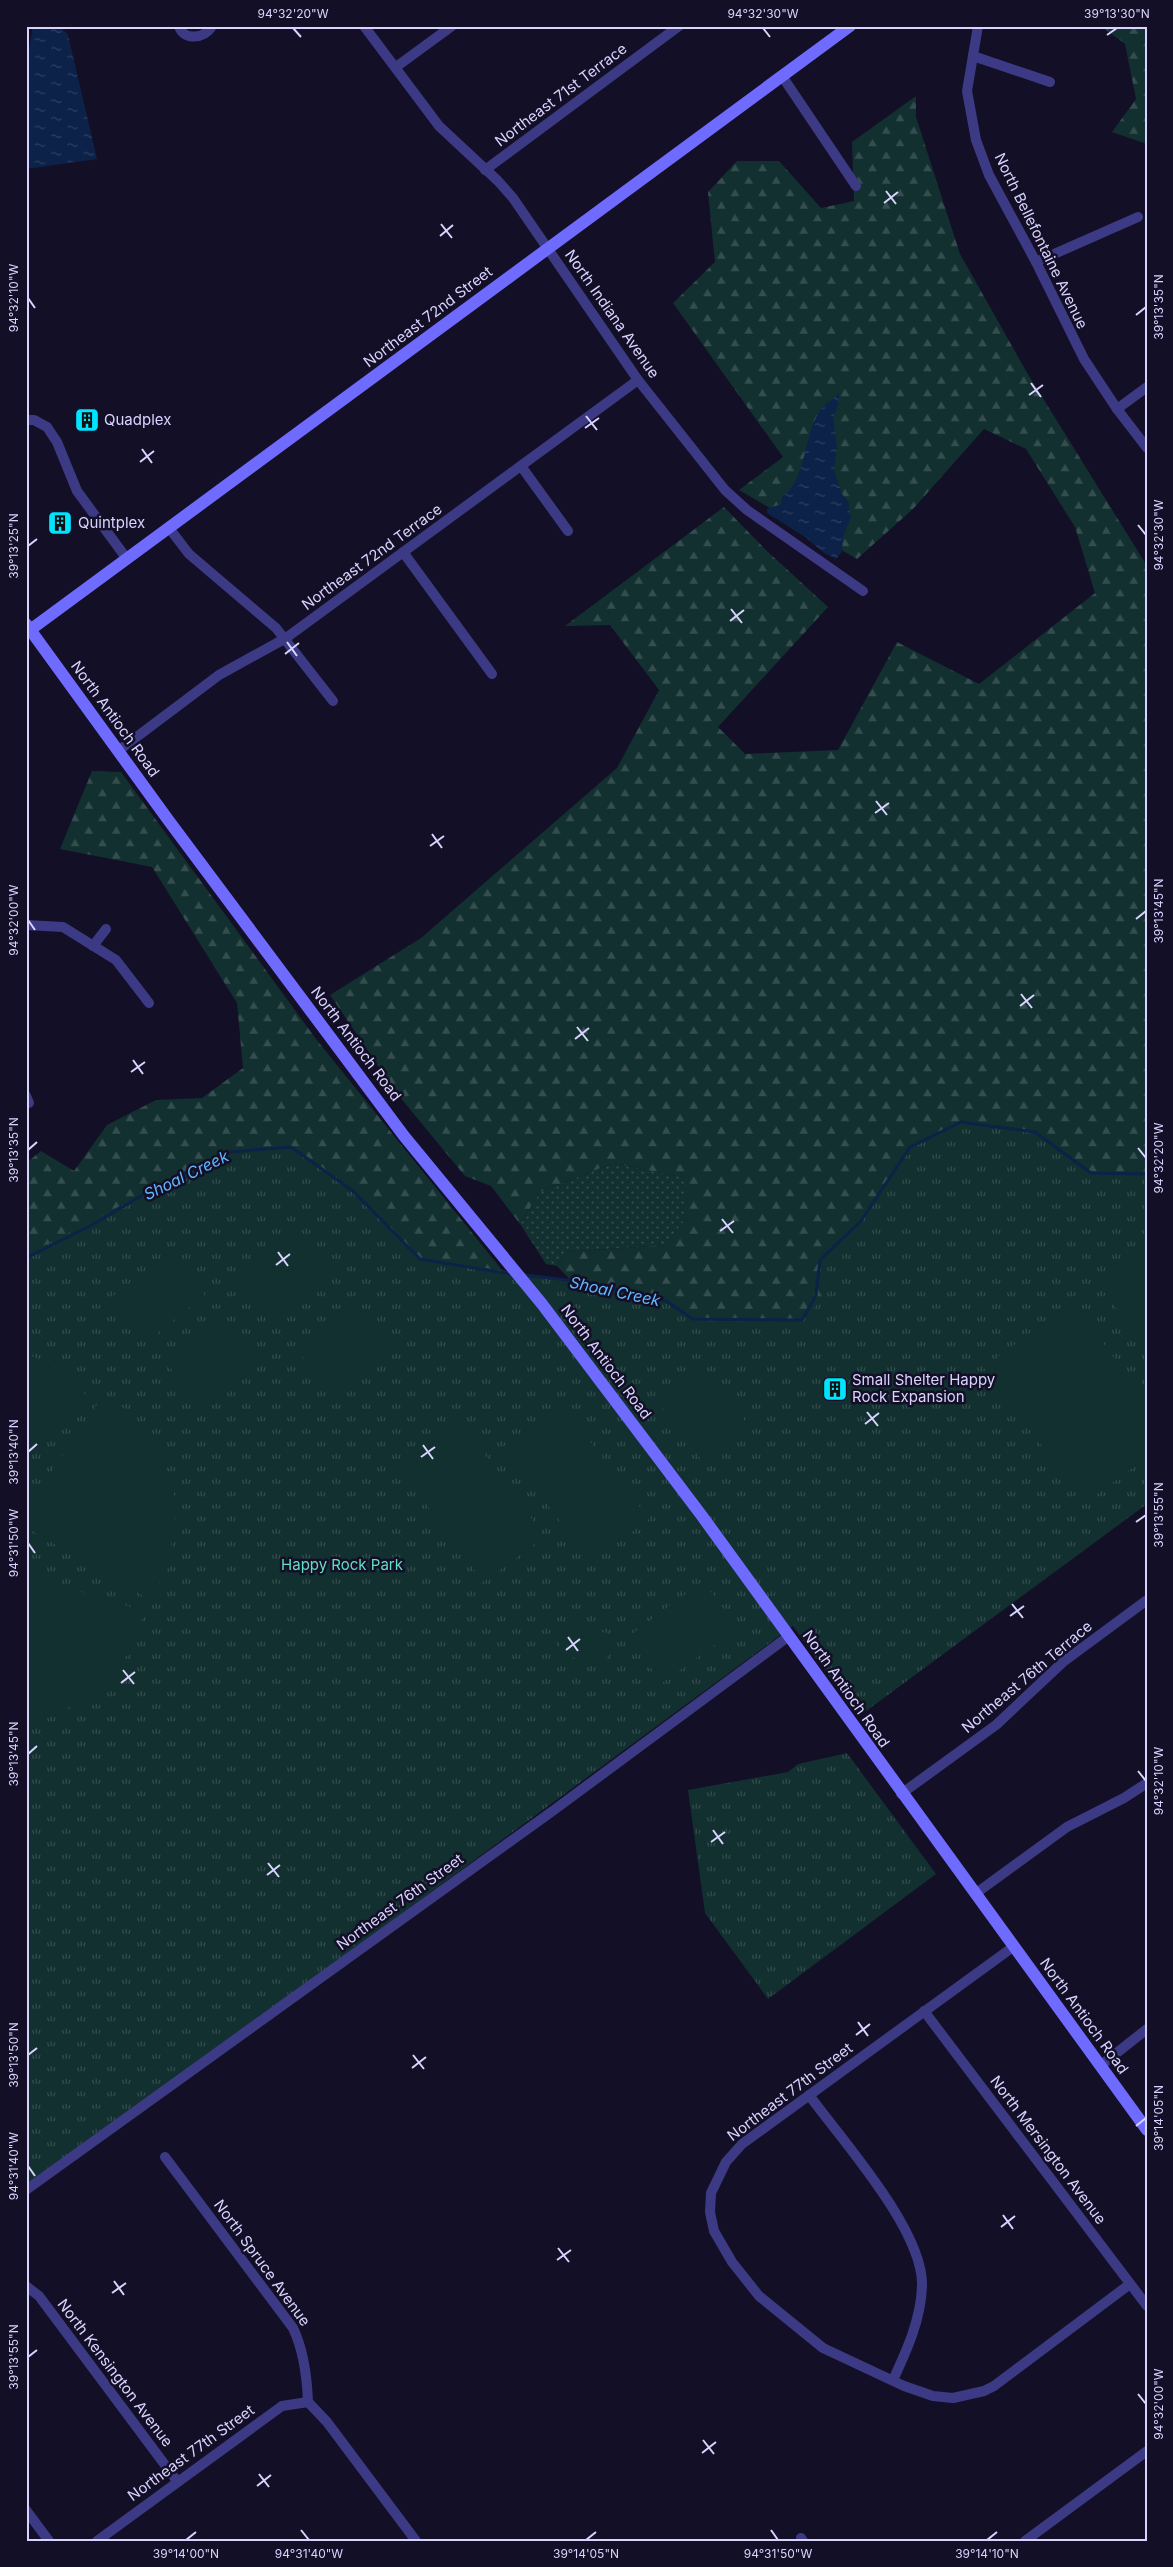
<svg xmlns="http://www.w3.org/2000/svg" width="1173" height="2567" font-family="Inter,sans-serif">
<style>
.grass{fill:url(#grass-dots)}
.forest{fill:url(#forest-firs)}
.park{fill:url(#park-tufts)}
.garden{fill:#12302f}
.water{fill:url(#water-ripples)}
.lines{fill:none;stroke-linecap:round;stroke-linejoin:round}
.stream{stroke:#0c2248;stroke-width:3}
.street{stroke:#3d3a85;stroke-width:10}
.secondary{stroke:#6f6bff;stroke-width:12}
.ticks{fill:none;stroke:#d9d4ff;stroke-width:2}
.labels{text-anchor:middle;stroke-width:5;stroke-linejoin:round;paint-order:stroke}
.street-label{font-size:15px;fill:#d9d4ff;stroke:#130f26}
.poi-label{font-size:15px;fill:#d9d4ff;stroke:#130f26;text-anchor:start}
.park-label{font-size:15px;fill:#5fe0c0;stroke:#130f26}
.water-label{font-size:16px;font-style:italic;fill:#62b6ff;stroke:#130f26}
.neatline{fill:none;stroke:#d9d4ff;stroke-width:2}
.ticks-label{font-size:12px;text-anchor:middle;fill:#d9d4ff}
</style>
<defs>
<pattern id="grass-dots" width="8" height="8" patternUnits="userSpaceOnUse" patternTransform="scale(1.25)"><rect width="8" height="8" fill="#12302f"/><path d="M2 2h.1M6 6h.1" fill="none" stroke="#344d4e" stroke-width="1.8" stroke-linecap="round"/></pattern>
<pattern id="forest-firs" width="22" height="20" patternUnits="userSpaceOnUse" patternTransform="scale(1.25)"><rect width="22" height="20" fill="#12302f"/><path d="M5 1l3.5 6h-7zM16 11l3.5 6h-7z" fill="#344d4e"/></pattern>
<pattern id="park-tufts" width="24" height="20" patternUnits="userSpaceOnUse" patternTransform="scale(1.25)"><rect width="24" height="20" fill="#12302f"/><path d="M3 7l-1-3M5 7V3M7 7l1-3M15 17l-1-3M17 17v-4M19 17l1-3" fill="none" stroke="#344d4e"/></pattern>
<pattern id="water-ripples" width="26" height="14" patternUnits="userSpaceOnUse" patternTransform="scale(1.25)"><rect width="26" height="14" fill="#0c2248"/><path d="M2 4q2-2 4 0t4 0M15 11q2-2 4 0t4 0" fill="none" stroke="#2f4163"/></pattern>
</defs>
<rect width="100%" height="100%" fill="#130f26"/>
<!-- grass -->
<path class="grass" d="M613 1163 686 1178V1219L665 1245 565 1252 557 1266 546 1264 520 1224 540 1192Z"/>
<!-- forest -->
<g class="forest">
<path d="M1101 26H1147V144L1112 132 1136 99 1125 44Z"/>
<path d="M916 96V117L960 254 1026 371 1147 566V1195L871 1359 598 1309 557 1266 565 1252 665 1245 686 1219V1178L613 1163 540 1192 520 1224 491 1186 465 1176 399 1096 330 995 421 938 617 768 659 690 610 625 565 626 724 507 767 551 828 607 718 727 745 754 838 750 897 642 979 684 1095 593 1075 527 1026 449 984 429 913 509 857 559 739 490 783 457 673 303 715 262 708 192 737 161H779L821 208 854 201 852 142Z"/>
<path d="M92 771 121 772 316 1039 548 1327 26 1289V1163L41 1151 74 1171 107 1125 156 1100 202 1098 243 1068 237 1003 152 867 60 849Z"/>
</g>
<!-- park -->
<g class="park">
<path d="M961 1122 1035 1132 1091 1173 1147 1174V1504L858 1717 793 1626 26 2190V1255L158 1186 230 1152 291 1147 353 1191 420 1259 584 1282 666 1301 693 1319 802 1320 824 1297 820 1260 861 1221 910 1147Z"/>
<path d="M847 1753 936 1874 768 1999 705 1913 688 1790 788 1772 798 1764Z"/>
</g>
<!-- garden -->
<g class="garden">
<path d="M299 1232 331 1273 270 1321 238 1281Z"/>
<path d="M1147 1240V1349L1095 1280Z"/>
<path d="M170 1252 205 1295 149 1340 113 1296Z"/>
<path d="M352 1301 388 1346 330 1392 294 1346Z"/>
<path d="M1072 1301 1147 1403V1457L1085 1503 984 1368Z"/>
<path d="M224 1318 261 1363 203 1409 167 1364Z"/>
<path d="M26 1353 67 1374 87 1397 26 1451Z"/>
<path d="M705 1367 748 1425 701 1459 658 1401Z"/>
<path d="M104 1394 129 1412 160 1450 177 1504 168 1568 150 1600 29 1529 26 1510Z"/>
<path d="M562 1404 649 1519 590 1562 504 1446Z"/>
<path d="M460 1421 545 1537 483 1582 399 1467Z"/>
<path d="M26 1575 144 1611 134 1646 99 1691 49 1718 26 1721Z"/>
<path d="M703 1581 738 1628 662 1683 628 1637Z"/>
<path d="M566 1622 613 1635 604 1666 557 1653Z"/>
</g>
<!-- water -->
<g class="water">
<path d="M33 26H60L68 35 97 159 26 169V67Z"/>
<path d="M839 393 838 405 833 418 837 447 834 470 842 494 848 501 851 518 843 536 842 552 836 559 824 553 805 537 767 513V509L781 504 782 497C807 478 803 438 819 412 823 405 833 400 839 393Z"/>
</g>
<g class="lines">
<!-- stream -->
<g class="stream">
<path d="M26 1258 92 1225 158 1186 230 1152 291 1147 353 1191 420 1259 511 1274"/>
<path d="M525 1275 584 1282 666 1301 693 1319 802 1320 816 1295 820 1260 861 1221 910 1147 961 1122 1035 1132 1091 1173 1147 1174"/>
</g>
<!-- street -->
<g class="street">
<path d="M179 26C183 41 205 39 212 26"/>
<path d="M364 26 439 126 498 181 513 198 638 380 725 490 747 510 863 591"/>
<path d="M978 26 967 91 976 140 989 175 1036 262 1084 359 1117 409 1147 448"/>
<path d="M973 56 1050 82"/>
<path d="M396 67 452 26"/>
<path d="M782 76 856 186"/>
<path d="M485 170 679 26"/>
<path d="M1036 262 1138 217"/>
<path d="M1117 409 1147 387"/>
<path d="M26 420H34L47 427 57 442 77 491 127 559"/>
<path d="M521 466 568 531"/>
<path d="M169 528 189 554 276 628 333 701"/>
<path d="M403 552 492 674"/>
<path d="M118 751 219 675 286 638 638 380"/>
<path d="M26 925 63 927 116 960 149 1003"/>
<path d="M93 946 106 929"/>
<path d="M26 1096 29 1103"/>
<path d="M901 1794 996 1725 1063 1662 1147 1600"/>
<path d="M975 1894 1067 1827 1124 1798 1147 1783"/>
<path d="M1013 1947 742 2144 726 2162 711 2193 710 2212 714 2231 732 2262 759 2296 823 2348 904 2386 933 2396 953 2398 984 2391 994 2386 1130 2284"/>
<path d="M924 2011 1147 2306"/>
<path d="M1100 2066 1147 2029"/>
<path d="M809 2095C842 2140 924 2231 922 2286 921 2319 907 2350 893 2380"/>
<path d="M165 2157 293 2328C304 2351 307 2376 308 2402L327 2422 416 2541"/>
<path d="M26 2190 554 1810 789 1636"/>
<path d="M26 2286 39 2296 177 2481"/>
<path d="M26 2510 49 2541"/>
<path d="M801 2538 803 2541"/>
<path d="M97 2541 282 2406 308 2402"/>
<path d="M1025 2541 1147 2451"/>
</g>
<!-- secondary -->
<g class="secondary">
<path d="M26 624 169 821 404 1136 542 1304 702 1516 1147 2130"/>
<path d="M26 633 850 26"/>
</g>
</g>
<!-- ticks -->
<path class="ticks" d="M293 28 301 37M763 28 770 37M1107 35 1117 28M886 191 896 204M884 203 898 192M441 224 452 238M440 236 453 225M28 298 35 308M1136 315 1146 307M1031 383 1041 397M1029 395 1043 385M586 416 597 430M585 428 599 418M142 449 152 463M140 462 154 451M1138 525 1146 535M28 546 37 539M731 609 742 623M730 621 744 610M287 642 297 656M285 654 299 643M876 801 887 815M875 813 889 803M432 834 442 848M430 846 444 836M1136 919 1146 911M28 920 35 930M1021 994 1032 1008M1020 1006 1034 995M577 1027 588 1041M575 1039 589 1028M133 1060 143 1074M131 1072 145 1062M1138 1148 1146 1158M28 1150 37 1142M722 1219 733 1233M720 1231 734 1221M278 1252 288 1266M276 1265 290 1254M867 1412 878 1426M865 1424 879 1413M423 1445 433 1459M28 1452 37 1444M421 1457 435 1447M1136 1522 1146 1515M28 1543 35 1553M1012 1604 1023 1618M1010 1616 1024 1606M568 1637 578 1651M566 1650 580 1639M123 1670 134 1684M121 1683 135 1672M28 1754 37 1746M1138 1771 1146 1781M713 1830 723 1844M711 1842 725 1832M268 1863 279 1877M267 1875 280 1865M858 2022 868 2036M856 2035 870 2024M28 2055 37 2048M413 2055 424 2069M412 2068 426 2057M1136 2126 1146 2118M28 2166 35 2176M1003 2215 1013 2229M1001 2227 1015 2216M558 2248 569 2262M557 2260 571 2250M114 2281 124 2295M112 2293 126 2283M28 2357 37 2350M1138 2394 1146 2404M703 2440 714 2454M702 2453 716 2442M259 2474 269 2487M257 2486 271 2475M301 2530 309 2540M771 2530 778 2540M186 2540 196 2532M586 2540 596 2532M987 2540 997 2532"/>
<!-- icons -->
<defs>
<symbol id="building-square" viewBox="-11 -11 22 22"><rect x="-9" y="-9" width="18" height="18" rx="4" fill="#00e5ff" stroke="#130f26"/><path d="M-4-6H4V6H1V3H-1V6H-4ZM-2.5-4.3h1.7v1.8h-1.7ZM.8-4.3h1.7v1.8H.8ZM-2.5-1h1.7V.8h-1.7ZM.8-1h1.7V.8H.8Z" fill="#111"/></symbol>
</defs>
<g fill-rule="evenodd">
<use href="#building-square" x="73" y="406" width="28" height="28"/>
<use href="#building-square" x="46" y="509" width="28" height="28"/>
<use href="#building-square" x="821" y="1375" width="28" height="28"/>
</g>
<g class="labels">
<!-- street labels -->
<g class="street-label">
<text transform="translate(561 95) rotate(-37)" y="5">Northeast 71st Terrace</text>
<text transform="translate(1041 241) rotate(64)" y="5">North Bellefontaine Avenue</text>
<text transform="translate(612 314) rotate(55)" y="5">North Indiana Avenue</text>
<text transform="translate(428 317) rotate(-37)" y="5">Northeast 72nd Street</text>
<text transform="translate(372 557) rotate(-36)" y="5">Northeast 72nd Terrace</text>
<text transform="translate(115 719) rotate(54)" y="5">North Antioch Road</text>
<text transform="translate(356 1044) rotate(53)" y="5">North Antioch Road</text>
<text transform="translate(606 1362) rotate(53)" y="5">North Antioch Road</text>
<text transform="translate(1027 1677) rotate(-40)" y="5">Northeast 76th Terrace</text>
<text transform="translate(846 1689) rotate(55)" y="5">North Antioch Road</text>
<text transform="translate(400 1902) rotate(-36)" y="5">Northeast 76th Street</text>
<text transform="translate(1084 2016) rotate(54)" y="5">North Antioch Road</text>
<text transform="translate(790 2092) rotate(-37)" y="5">Northeast 77th Street</text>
<text transform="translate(1048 2150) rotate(53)" y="5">North Mersington Avenue</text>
<text transform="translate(262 2263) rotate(54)" y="5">North Spruce Avenue</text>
<text transform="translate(115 2373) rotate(53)" y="5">North Kensington Avenue</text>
<text transform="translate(191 2453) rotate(-36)" y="5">Northeast 77th Street</text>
</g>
<!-- poi labels -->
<g class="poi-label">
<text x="104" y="425">Quadplex</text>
<text x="78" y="528">Quintplex</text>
<text x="852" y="1385">Small Shelter Happy<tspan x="852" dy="17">Rock Expansion</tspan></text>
</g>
<!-- park labels -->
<g class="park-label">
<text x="342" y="1570">Happy Rock Park</text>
</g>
<!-- water labels -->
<g class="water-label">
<text transform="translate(186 1175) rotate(-26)" y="6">Shoal Creek</text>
<text transform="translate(615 1291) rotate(12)" y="6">Shoal Creek</text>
</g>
</g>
<!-- border -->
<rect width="1173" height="2567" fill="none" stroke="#130f26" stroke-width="55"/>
<rect x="28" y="28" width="1118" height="2512" class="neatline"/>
<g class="ticks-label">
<text x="293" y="18">94°32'20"W</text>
<text x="763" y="18">94°32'30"W</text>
<text x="1117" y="18">39°13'30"N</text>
<text transform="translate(14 298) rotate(-90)" y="4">94°32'10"W</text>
<text transform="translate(1159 307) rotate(-90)" y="4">39°13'35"N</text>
<text transform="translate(1159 535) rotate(-90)" y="4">94°32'30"W</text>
<text transform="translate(14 546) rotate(-90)" y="4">39°13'25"N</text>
<text transform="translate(1159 911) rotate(-90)" y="4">39°13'45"N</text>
<text transform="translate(14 920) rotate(-90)" y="4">94°32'00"W</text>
<text transform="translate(14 1150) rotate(-90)" y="4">39°13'35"N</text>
<text transform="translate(1159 1158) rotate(-90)" y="4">94°32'20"W</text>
<text transform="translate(14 1452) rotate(-90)" y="4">39°13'40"N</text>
<text transform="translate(1159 1515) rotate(-90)" y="4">39°13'55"N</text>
<text transform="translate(14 1543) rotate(-90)" y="4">94°31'50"W</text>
<text transform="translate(14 1754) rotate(-90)" y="4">39°13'45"N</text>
<text transform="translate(1159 1781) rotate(-90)" y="4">94°32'10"W</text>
<text transform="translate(14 2055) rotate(-90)" y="4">39°13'50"N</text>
<text transform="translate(1159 2118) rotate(-90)" y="4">39°14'05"N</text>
<text transform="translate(14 2166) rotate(-90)" y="4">94°31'40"W</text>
<text transform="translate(14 2357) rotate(-90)" y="4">39°13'55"N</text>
<text transform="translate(1159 2404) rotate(-90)" y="4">94°32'00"W</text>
<text x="186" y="2558">39°14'00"N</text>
<text x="309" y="2558">94°31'40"W</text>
<text x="586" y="2558">39°14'05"N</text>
<text x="778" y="2558">94°31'50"W</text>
<text x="987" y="2558">39°14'10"N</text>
</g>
</svg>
